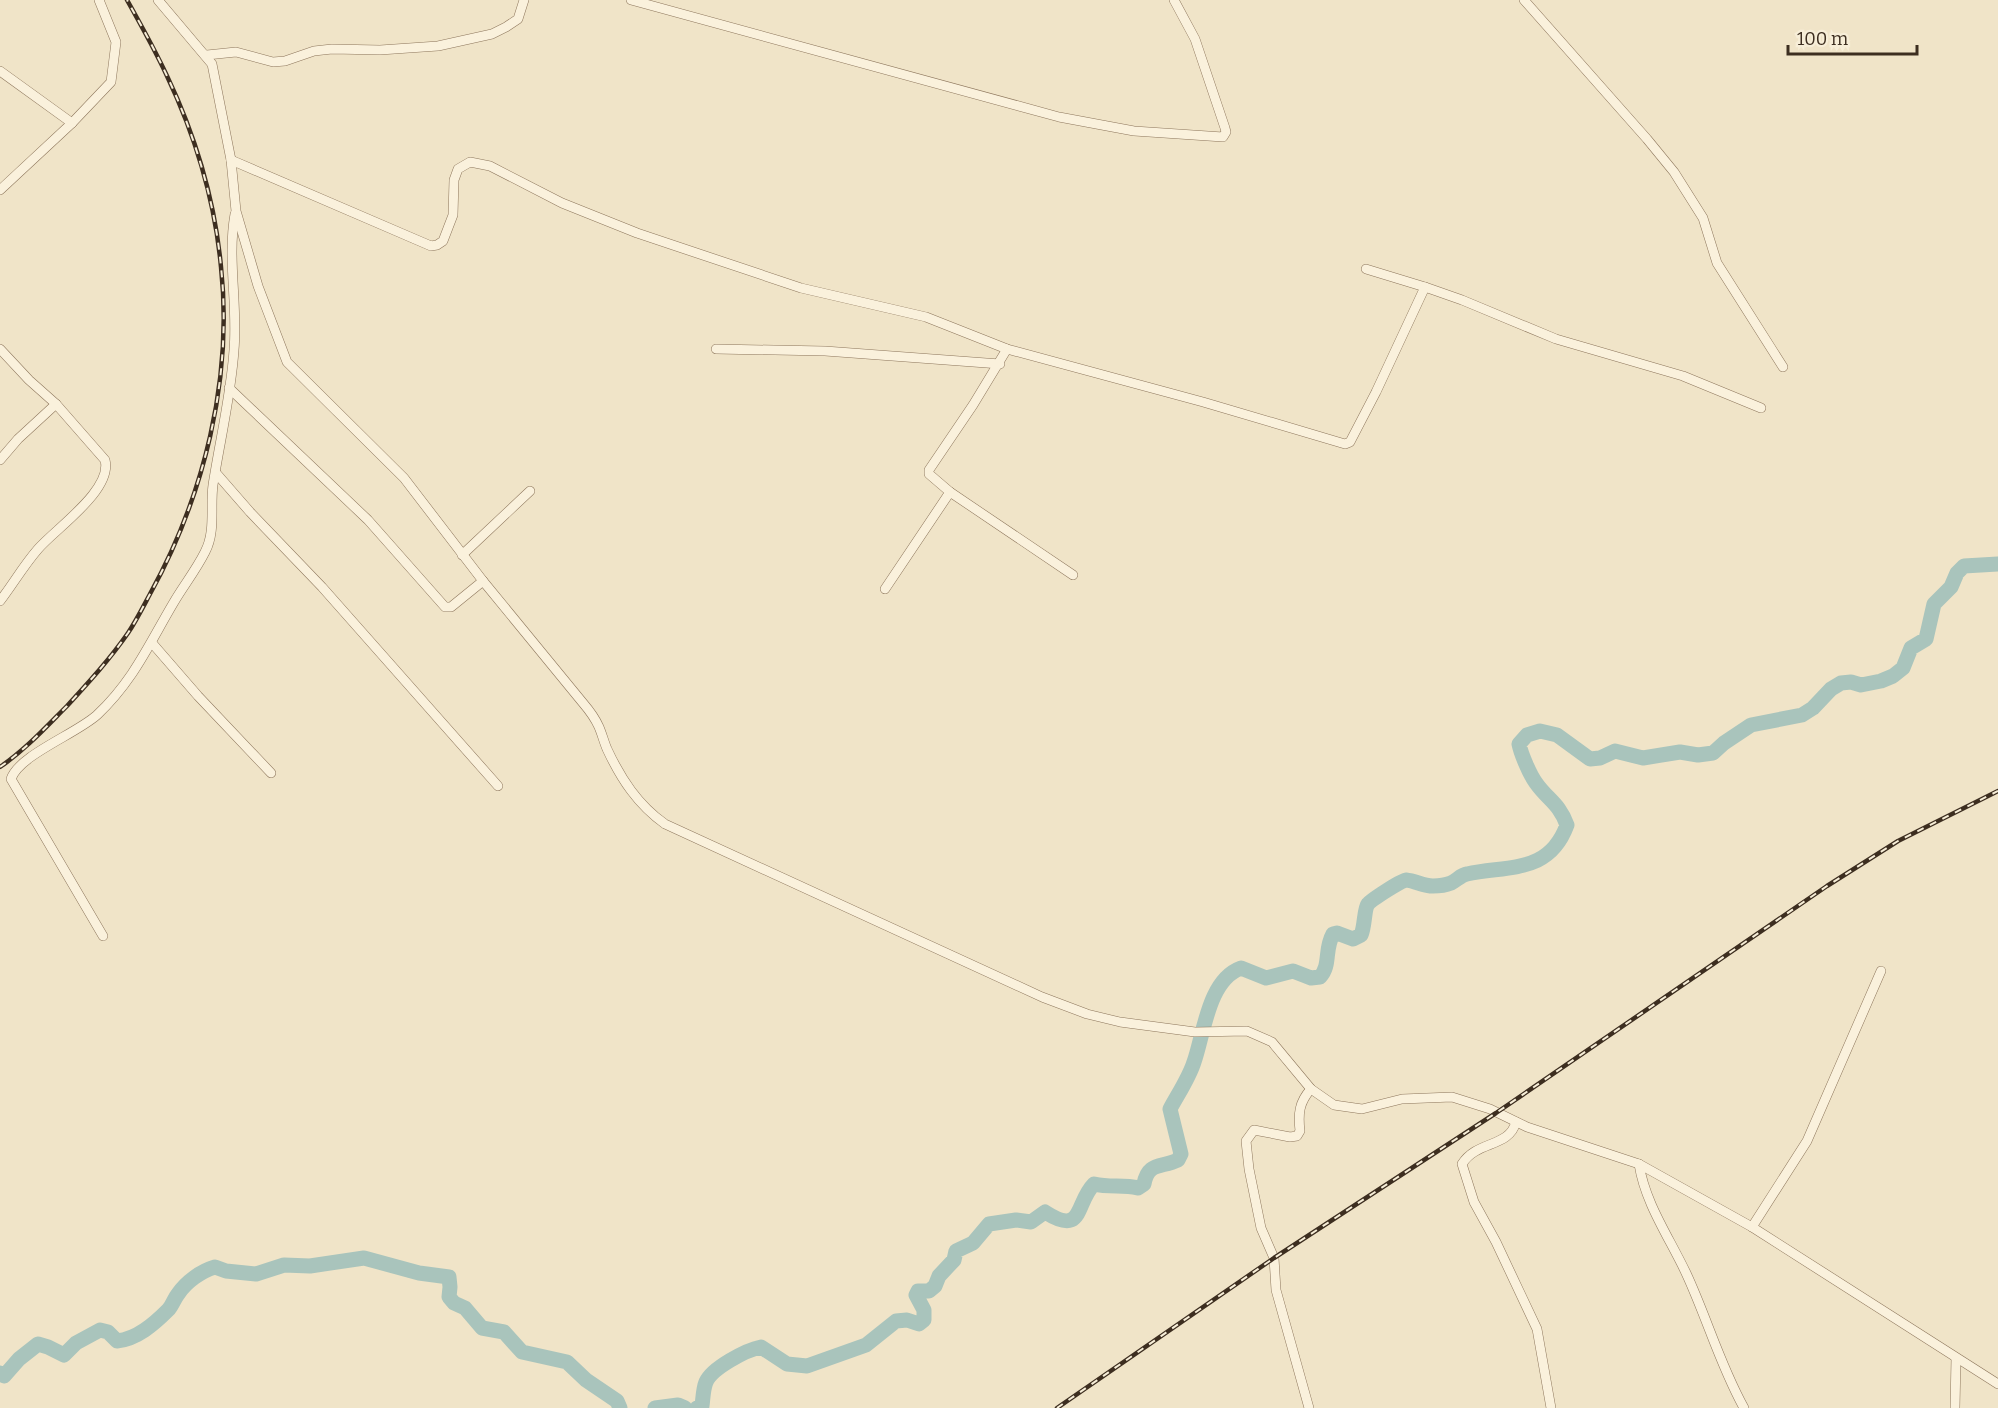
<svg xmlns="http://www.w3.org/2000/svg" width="1998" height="1408" font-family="Bitter,serif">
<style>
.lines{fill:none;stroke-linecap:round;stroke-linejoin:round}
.river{stroke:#a9c4bc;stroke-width:15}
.minor-casing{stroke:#8d765c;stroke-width:10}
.minor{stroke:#faf1dc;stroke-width:9}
.rail-casing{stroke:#3d2e20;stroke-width:4.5}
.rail{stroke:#f7eed8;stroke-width:2;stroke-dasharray:7;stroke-linecap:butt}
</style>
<rect width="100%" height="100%" fill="#f0e4c8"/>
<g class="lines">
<!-- river -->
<g class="river">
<path d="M0 1373 4 1376 19 1359 38 1344 48 1347 64 1355 76 1343 100 1330 108 1332 117 1341C137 1339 154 1324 168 1310 172 1306 174 1299 178 1294 186 1282 201 1271 215 1267L226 1271 256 1274 284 1265 310 1266 364 1258 419 1273 449 1277 450 1287 449 1297 454 1303 465 1308 482 1328 504 1332 522 1352 567 1362 586 1380 617 1401 620 1408"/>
<path d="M655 1408 678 1405 685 1408"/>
<path d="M697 1408 702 1406C703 1399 703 1389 706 1382 712 1368 746 1350 761 1347L787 1364 807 1366 866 1345 896 1321 907 1320 919 1324 924 1320V1310L916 1295 918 1291H929L935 1286 939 1276 954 1260 956 1251 973 1243 989 1224 1016 1220 1031 1222 1045 1212C1084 1237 1075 1203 1094 1184 1110 1188 1123 1184 1138 1188L1144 1184C1148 1162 1161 1168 1178 1160L1181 1154 1170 1109C1178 1094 1189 1078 1194 1062 1204 1034 1208 980 1241 968L1266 978 1293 971 1311 978 1320 977C1331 965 1324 950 1333 934L1337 933 1353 939 1361 935C1365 926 1364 909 1368 904 1371 900 1402 880 1406 880 1416 881 1423 886 1433 886 1438 886 1446 885 1451 883 1457 880 1461 875 1467 874 1509 865 1549 874 1567 825 1559 803 1548 800 1536 783 1530 775 1521 754 1519 744L1527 735 1540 731 1557 735 1590 759 1600 758 1615 751 1643 758 1680 752 1698 755 1713 753 1724 743 1751 725 1802 715 1813 708 1831 689 1841 683 1851 682 1861 685 1881 681 1893 676 1903 668 1911 648 1926 639 1934 604 1951 587 1957 573 1964 566 1998 564"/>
</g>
<defs>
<g id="minor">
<path d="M158 0 212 64 231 160 236 211 258 286 287 362 404 478 483 581 583 703C589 710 595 718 599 727 602 734 604 742 607 749 621 779 638 805 665 824L1042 997 1087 1014 1120 1022 1195 1032 1247 1031 1272 1042 1311 1089 1334 1105 1362 1109 1402 1099 1452 1097 1490 1109 1527 1127 1639 1164 1752 1227 1998 1384"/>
<path d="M631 0 1059 117 1134 131 1223 137 1226 132 1225 128 1195 39 1174 0"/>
<path d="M1524 0 1647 139 1674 172 1703 218 1717 263 1783 367"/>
<path d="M207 55 236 52 273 62 285 61 314 51 332 49 380 50 438 46 492 34 506 27 518 19 524 0"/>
<path d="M0 71 72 123"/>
<path d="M231 160 431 246 437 245 443 241 453 215 454 180 458 169 470 162 490 166 562 203 637 233 801 288 926 317 1007 349 1203 402 1345 444 1350 442 1376 392 1425 287 1462 300 1556 339 1683 376 1761 408"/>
<path d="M0 190 72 123 111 82 116 42 99 0"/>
<path d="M1366 269 1425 287"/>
<path d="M0 349 29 380 56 404 105 460C113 490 55 529 38 549 24 565 13 584 0 601"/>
<path d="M716 349 825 351 1000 364"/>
<path d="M1007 349 973 405 929 470V474L950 492 1073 575"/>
<path d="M229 388 368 520 445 607H451L483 581"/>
<path d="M0 460 18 439 56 404"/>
<path d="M216 473 250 512 322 587 498 786"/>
<path d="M462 555 530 491"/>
<path d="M885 589 950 492"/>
<path d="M152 643 198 696 271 773"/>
<path d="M103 936 11 779C19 755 76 734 97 715 134 680 149 644 174 602 184 585 196 570 205 552 216 531 210 507 213 485 220 440 231 395 234 350 238 304 227 259 235 214"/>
<path d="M1516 1122C1509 1148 1477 1140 1462 1164L1474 1202 1496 1242 1537 1329 1551 1408"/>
<path d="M1639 1164C1645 1203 1669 1237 1686 1273 1707 1318 1720 1365 1744 1408"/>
<path d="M1752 1227 1807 1141 1881 971"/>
<path d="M1309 1408 1276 1290 1274 1258 1261 1228 1249 1169 1246 1141 1254 1130 1290 1137 1297 1136 1300 1131C1298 1114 1299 1102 1311 1089"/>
<path d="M1955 1408 1956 1358"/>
</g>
</defs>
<!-- minor casing -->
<use href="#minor" class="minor-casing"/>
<!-- minor -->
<use href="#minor" class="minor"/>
<defs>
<g id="rail">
<path d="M0 767C25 750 46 727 67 706 89 682 110 659 128 633 136 621 143 607 150 594 204 496 233 379 221 267 215 202 195 135 167 76 155 50 141 25 127 0"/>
<path d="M1057 1408 1274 1258 1496 1113 1827 886 1898 841 1998 791"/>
</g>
</defs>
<!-- rail casing -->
<use href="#rail" class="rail-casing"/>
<!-- rail -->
<use href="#rail" class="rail"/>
</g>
<!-- scale -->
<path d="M1788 45v9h129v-9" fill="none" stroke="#3d2e20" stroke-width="3"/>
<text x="1797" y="45" font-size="18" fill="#3d2e20" stroke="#f7eed8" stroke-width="4.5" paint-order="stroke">100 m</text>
</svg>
